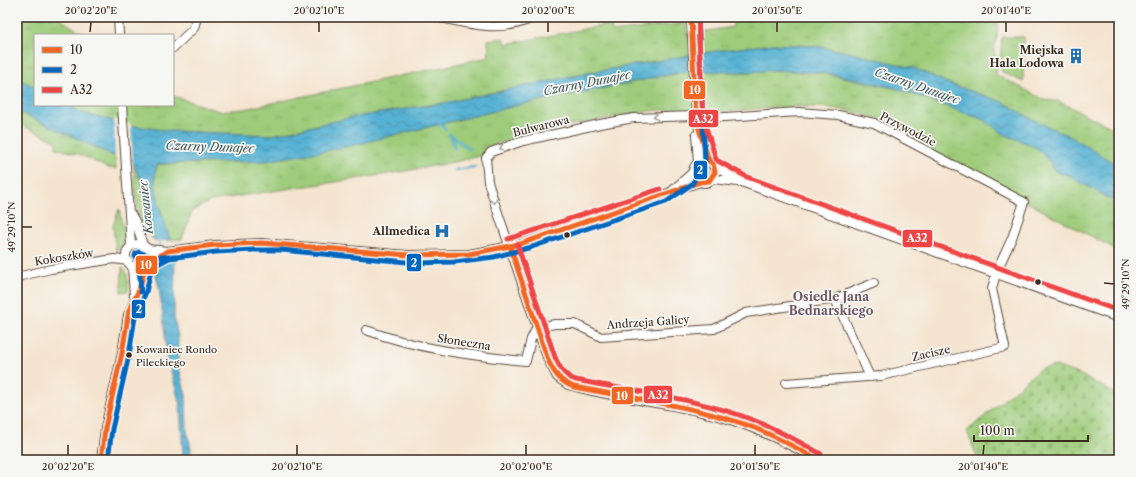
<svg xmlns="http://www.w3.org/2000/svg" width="1136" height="477" font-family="'Libre Caslon Text',serif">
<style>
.grass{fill:url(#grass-tufts);stroke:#6c7b4c}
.cemetery{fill:url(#cemetery-stones);stroke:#6c7b4c}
.water{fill:url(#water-waves);stroke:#486e79}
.pier{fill:#f5e4cf}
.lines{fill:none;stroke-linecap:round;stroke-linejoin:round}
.stream{stroke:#56b2d4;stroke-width:2.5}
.minor-casing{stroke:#574639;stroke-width:10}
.minor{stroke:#fff;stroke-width:8}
.bus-1-casing{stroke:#f6f6f2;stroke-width:8}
.bus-2-casing{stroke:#f6f6f2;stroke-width:8}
.bus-3-casing{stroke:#f6f6f2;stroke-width:8}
.bus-1{stroke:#f26522;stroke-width:5}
.bus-2{stroke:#0065bd;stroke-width:5}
.bus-3{stroke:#ef4444;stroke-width:5}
.oneway{stroke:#a79f9a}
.ticks{fill:none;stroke:#3b2a1e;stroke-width:1.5}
.bus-dot{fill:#3b2a1e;stroke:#f6f6f2;stroke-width:1.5}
.labels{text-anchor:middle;stroke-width:3.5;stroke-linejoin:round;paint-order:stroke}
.bus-label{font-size:10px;fill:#3b2a1e;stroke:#f6f6f2;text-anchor:start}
.poi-label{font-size:11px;font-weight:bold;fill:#3b2a1e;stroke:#f6f6f2;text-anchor:end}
.street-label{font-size:11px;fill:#3b2a1e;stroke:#f6f6f2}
.water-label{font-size:12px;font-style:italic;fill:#445a5e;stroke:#f6f6f2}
.neighbourhood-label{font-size:12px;font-weight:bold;fill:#705967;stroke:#f6f6f2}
.line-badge{stroke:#f6f6f2;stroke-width:1.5}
.badge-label{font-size:11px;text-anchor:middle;font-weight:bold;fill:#fff}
.neatline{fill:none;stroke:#3b2a1e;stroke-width:1.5}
.ticks-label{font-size:10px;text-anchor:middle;fill:#3b2a1e}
</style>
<defs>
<pattern id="grass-tufts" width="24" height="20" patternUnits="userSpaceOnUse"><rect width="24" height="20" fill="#9ecc7a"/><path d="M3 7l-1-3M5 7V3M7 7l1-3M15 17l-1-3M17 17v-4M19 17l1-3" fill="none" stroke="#89af69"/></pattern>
<pattern id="cemetery-stones" width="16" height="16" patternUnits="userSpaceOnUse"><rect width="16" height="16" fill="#9ecc7a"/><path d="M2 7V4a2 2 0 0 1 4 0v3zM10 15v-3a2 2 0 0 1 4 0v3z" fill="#89af69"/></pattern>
<pattern id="water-waves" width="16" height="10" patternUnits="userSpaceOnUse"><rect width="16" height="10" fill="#56b2d4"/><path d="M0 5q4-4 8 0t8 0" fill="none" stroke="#4891ab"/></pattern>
</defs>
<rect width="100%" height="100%" fill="#f6f6f2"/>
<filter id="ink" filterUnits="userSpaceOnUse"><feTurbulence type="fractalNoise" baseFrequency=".025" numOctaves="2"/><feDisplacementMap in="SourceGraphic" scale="8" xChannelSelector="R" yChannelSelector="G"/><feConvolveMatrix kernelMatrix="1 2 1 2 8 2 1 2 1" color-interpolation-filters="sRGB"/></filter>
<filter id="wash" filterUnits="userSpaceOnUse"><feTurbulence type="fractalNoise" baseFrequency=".012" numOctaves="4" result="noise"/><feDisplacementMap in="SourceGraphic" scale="16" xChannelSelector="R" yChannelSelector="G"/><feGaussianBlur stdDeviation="0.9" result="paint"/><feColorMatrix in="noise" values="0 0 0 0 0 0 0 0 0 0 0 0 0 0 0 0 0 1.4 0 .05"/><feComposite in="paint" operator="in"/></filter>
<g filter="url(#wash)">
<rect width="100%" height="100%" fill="#f5e4cf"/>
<!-- grass -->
<g class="grass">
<path d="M17 17H57L85 35H35V87L17 78Z"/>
<path d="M739 17H998L997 37 994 50 997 71 995 74 1045 100 1058 101 1119 131V166L1071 137 1031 119 1003 102 950 84 914 68 843 51 813 46 773 44 715 51 593 72 449 102 349 118 273 135 170 131 134 126 82 113 68 105H173V96L219 111 244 109 489 57 488 40 504 38 506 44 611 24 612 32 686 23 687 34 733 27V24Z"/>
<path d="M1002 37H1024L1023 82 1002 72 1000 58Z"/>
<path d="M775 70 824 73 902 90 984 120 1006 135 1036 147 1050 162 1054 170 1061 174H1066L1119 204V251L895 132 898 126C887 123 877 118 866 115 813 99 754 111 700 113 671 105 636 113 606 119 564 126 524 135 484 148L481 156C392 177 301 185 211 201L192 211 182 239 170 240C165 222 148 180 158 164L266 161 341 148 528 103 688 71 750 72Z"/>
<path d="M17 111 115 156 116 169 108 168 81 155 56 148V141L17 123Z"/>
<circle cx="705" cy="172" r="7"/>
<path d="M134 165 143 185 154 241C134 218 135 194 134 165Z"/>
<path d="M119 209 126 240 121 248 116 251 113 226Z"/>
<circle cx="138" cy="256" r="6"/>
<path d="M122 267C128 273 129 282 128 291L121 292Z"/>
</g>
<!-- cemetery -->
<path class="cemetery" d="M1056 366 1081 375 1119 396V460H978L967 431 1040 369Z"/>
<!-- water -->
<g class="water">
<path d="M773 44 813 46 843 51 914 68 950 84 1003 102 1031 119 1071 137 1119 166V204L1066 174 1056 172 1050 162 1036 147 1006 135 984 120 902 90 862 80 824 73 775 70 750 72 688 71 528 103 341 148 266 161 158 164C148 180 165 222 170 240L154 241 143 185 134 165 17 111V78L35 87V105H68L82 113 134 126 170 131 273 135 349 118 449 102 593 72 715 51Z"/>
<path d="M175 257 174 318 178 336V364L186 395 187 431 191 449 190 460H181L183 456 180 405 166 352 164 324 159 287 154 267 159 262Z"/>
</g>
<!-- pier -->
<path class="pier" d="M114 119 131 124 133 168 115 159Z"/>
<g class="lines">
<!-- stream -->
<g class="stream">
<path d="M437 121 445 129"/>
<path d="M450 134 469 149"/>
<path d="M450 134 455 148"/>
<path d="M455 170 475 167"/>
<path d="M159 239 162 263"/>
</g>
</g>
</g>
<g filter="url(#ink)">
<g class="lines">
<defs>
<g id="minor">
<path d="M118 17 119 35"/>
<path d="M436 17C469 24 502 34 534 17"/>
<path d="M691 17 696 119 709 161"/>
<path d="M173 48 194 28 197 17"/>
<path d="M122 105 131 246"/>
<path d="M695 116 634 118 600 124 523 141 491 152 486 158 488 182 495 204 548 360 557 377 568 385C616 399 666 402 714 415 751 425 784 441 818 460"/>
<path d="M696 119 799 112 838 115 874 123 1024 202 1012 238 996 273 992 289 1005 347 881 376 786 383"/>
<path d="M696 135 698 162"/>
<circle cx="704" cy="172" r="11"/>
<path d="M715 167 744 183 1119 318"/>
<path d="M713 179 738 182"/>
<path d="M673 190 693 172"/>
<path d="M131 214 136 223 143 245"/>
<circle cx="138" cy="256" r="12"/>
<path d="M148 249 167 251 215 245 262 243 408 255 469 254 520 244 700 182"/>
<path d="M132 266 134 296"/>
<path d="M17 277 51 269 114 259 128 261"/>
<path d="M835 299 870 377"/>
<path d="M366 330C418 349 472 356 526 361L531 339 537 327 555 324H575L601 337 714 329 746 313 835 299 874 283"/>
<path d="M101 460 105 428 122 353 128 315 139 290 146 265"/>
</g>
</defs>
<!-- minor casing -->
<use href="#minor" class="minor-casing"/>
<!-- minor -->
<use href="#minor" class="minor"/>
<defs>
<g id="bus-1">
<path d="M691 17 696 119 709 161"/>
<path d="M510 246 548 360C554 373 560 382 574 387 630 398 687 405 741 423 768 432 793 446 818 460"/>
<path d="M101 460 105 428 122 353 129 310 139 290 146 265 167 251 215 245 262 243 408 255 469 254 520 244 700 182 709 181 715 172 713 164 709 161"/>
</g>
<g id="bus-2">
<path d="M141 292 139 265 135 256 136 253 139 252 152 257H176"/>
<path d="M108 460 112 429 129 355 135 317 146 292 151 271 158 264 169 258 216 252 254 250H281L417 263 454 262 494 257 532 247 666 202 692 184 705 162 698 17"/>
</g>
<g id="bus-3">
<path d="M698 17 703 118 716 159"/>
<path d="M718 161 747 177 1119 311"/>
<path d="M508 239 660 189"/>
<path d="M517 244 555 357C560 368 564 376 576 380 635 392 697 398 753 420 777 429 799 442 821 454"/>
</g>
</defs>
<!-- bus-1 casing -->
<use href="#bus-1" class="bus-1-casing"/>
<!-- bus-2 casing -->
<use href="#bus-2" class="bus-2-casing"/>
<!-- bus-3 casing -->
<use href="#bus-3" class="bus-3-casing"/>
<!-- bus-1 -->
<use href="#bus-1" class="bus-1"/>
<!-- bus-2 -->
<use href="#bus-2" class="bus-2"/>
<!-- bus-3 -->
<use href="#bus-3" class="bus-3"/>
</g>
<!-- one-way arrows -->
<defs><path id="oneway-chevron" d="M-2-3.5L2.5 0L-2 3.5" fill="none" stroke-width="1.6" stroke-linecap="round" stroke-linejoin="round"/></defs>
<g class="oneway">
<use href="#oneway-chevron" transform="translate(656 117) rotate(179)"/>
<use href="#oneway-chevron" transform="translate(502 148) rotate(161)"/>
<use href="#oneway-chevron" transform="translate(494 201) rotate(73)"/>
</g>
</g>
<!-- ticks -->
<path class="ticks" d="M90 32 91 22M319 32V22M548 32V22M777 32V22M1006 32V22M22 227H32M1104 283 1114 284M68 455V445M297 455V445M526 455V445M755 455V445M983 455 984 445"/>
<!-- icons -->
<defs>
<symbol id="building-bare" viewBox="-9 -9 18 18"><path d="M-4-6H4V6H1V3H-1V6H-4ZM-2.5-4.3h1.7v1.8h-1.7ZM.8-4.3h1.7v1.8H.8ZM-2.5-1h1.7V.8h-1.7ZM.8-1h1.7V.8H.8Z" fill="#1f6fb2" stroke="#f6f6f2" stroke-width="2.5" paint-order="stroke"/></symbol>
<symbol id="hospital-bare" viewBox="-9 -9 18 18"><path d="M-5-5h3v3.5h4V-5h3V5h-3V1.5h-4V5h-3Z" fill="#1f6fb2" stroke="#f6f6f2" stroke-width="2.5" paint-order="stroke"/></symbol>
</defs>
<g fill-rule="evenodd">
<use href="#building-bare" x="1065" y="45" width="22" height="22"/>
<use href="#hospital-bare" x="431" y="220" width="22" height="22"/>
</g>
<!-- markers -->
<g class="bus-dot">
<circle cx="567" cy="235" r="3.5"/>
<circle cx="1038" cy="282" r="3.5"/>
<circle cx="129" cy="355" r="3.5"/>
</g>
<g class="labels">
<!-- bus labels -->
<g class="bus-label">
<text x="136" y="353">Kowaniec Rondo<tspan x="136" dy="13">Pileckiego</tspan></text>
</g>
<!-- poi labels -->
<g class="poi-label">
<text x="1064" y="54">Miejska<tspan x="1064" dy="13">Hala Lodowa</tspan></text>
<text x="430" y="235">Allmedica</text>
</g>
<!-- street labels -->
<g class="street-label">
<text transform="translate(541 126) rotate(-14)" y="4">Bulwarowa</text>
<text transform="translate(908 129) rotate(27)" y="4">Przywodzie</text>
<text transform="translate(64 257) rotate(-9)" y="4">Kokoszków</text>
<text transform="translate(648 322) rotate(-4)" y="4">Andrzeja Galicy</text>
<text transform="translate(464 342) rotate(9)" y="4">Słoneczna</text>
<text transform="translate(931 353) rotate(-13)" y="4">Zacisze</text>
</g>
<!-- water labels -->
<g class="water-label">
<text transform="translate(587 83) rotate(-11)" y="4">Czarny Dunajec</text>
<text transform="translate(917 86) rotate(19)" y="4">Czarny Dunajec</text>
<text transform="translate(210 147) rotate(2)" y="4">Czarny Dunajec</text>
<text transform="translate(146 207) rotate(-96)" y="4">Kowaniec</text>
</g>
<!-- neighbourhood labels -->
<g class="neighbourhood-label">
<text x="831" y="301">Osiedle Jana<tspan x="831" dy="14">Bednarskiego</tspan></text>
</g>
</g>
<g class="line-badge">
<rect x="683" y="80" width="23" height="20" rx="4" fill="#f26522"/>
<rect x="688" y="109" width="31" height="19" rx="4" fill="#ef4444"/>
<rect x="693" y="160" width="15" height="20" rx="4" fill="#0065bd"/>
<rect x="902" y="229" width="31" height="19" rx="4" fill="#ef4444"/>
<rect x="406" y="253" width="16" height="19" rx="4" fill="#0065bd"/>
<rect x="135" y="255" width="23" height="20" rx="4" fill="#f26522"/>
<rect x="131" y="299" width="15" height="20" rx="4" fill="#0065bd"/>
<rect x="643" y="385" width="30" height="19" rx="4" fill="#ef4444"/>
<rect x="611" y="386" width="23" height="19" rx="4" fill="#f26522"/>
</g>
<g class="badge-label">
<text x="695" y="94">10</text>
<text x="703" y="123">A32</text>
<text x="700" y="174">2</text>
<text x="917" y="242">A32</text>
<text x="414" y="267">2</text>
<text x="146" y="269">10</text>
<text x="139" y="313">2</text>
<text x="658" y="399">A32</text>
<text x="622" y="400">10</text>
</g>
<!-- margin -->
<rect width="1136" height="477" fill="none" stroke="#f6f6f2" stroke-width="44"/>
<!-- legend -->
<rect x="34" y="34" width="140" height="72" fill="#f6f6f2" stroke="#aba49d"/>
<rect x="42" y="47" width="20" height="6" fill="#f26522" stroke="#aba49d"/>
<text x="70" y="54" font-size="12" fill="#3b2a1e">10</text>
<rect x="42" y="67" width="20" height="6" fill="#0065bd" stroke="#aba49d"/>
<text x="70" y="74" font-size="12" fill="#3b2a1e">2</text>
<rect x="42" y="87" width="20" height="6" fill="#ef4444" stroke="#aba49d"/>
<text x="70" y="94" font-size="12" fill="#3b2a1e">A32</text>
<!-- scale -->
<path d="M974 435v6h114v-6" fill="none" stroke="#3b2a1e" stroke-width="2"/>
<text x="980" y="435" font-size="12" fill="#3b2a1e" stroke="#f6f6f2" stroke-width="3" paint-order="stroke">100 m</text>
<rect x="22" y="22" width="1092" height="433" class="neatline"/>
<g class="ticks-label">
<text x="91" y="14">20°02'20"E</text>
<text x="319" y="14">20°02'10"E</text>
<text x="548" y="14">20°02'00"E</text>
<text x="777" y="14">20°01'50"E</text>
<text x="1006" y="14">20°01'40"E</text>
<text transform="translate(11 227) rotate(-90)" y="4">49°29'10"N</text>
<text transform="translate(1125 284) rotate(-90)" y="4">49°29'10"N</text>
<text x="68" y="470">20°02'20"E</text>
<text x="297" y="470">20°02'10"E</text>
<text x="526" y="470">20°02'00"E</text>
<text x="755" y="470">20°01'50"E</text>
<text x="983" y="470">20°01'40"E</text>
</g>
</svg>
